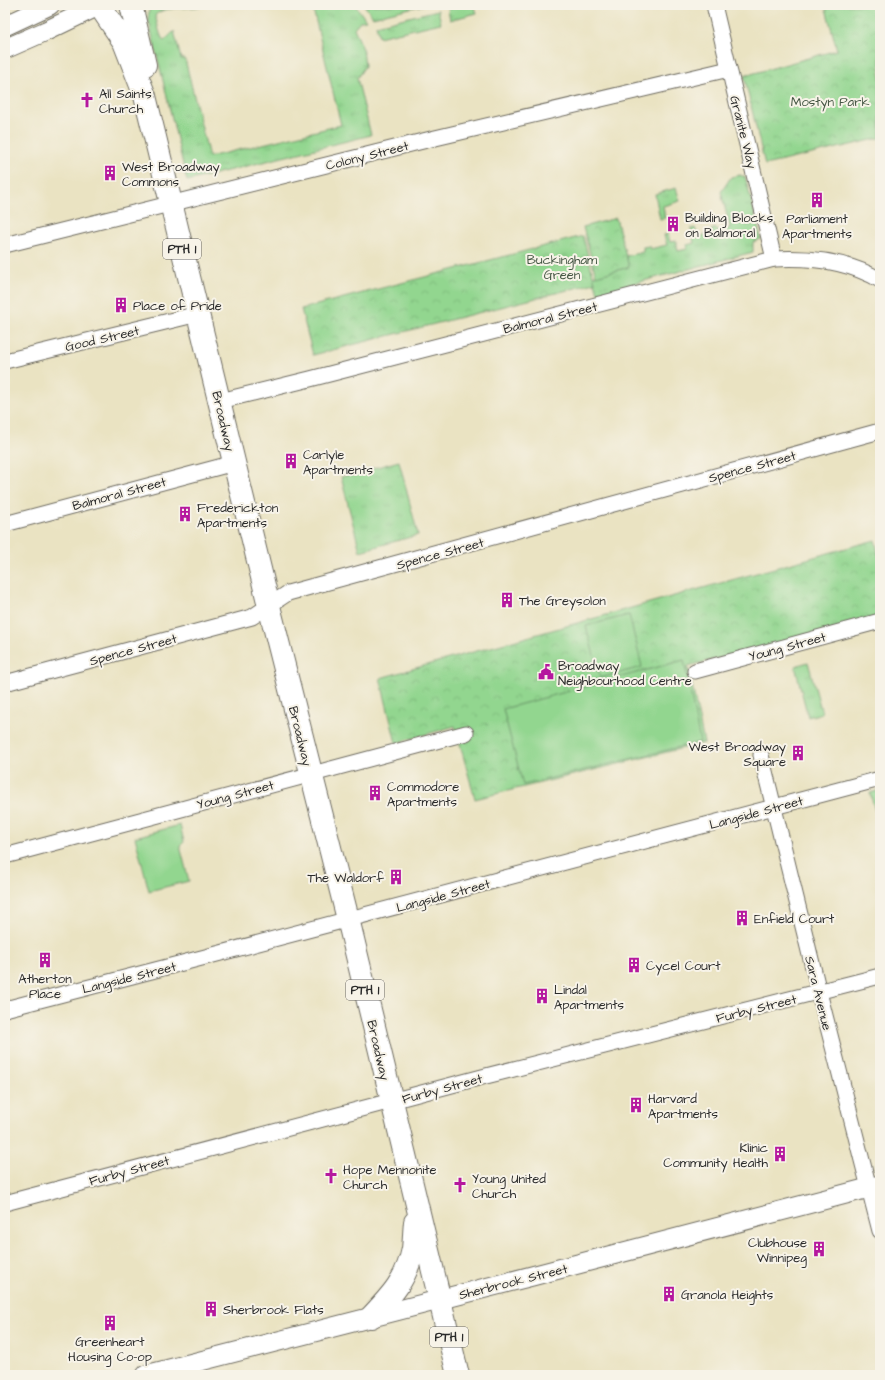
<svg xmlns="http://www.w3.org/2000/svg" width="885" height="1380" font-family="'Architects Daughter',sans-serif">
<style>
.grass{fill:url(#grass-tufts);stroke:#5e805d}
.park{fill:url(#park-crowns);stroke:#5e805d}
.garden{fill:#92d68f;stroke:#5e805d}
.lines{fill:none;stroke-linecap:round;stroke-linejoin:round}
.minor-casing{stroke:#6e6b60;stroke-width:17}
.major-casing{stroke:#6e6b60;stroke-width:21}
.highway-casing{stroke:#6e6b60;stroke-width:24}
.minor{stroke:#fff;stroke-width:15}
.major{stroke:#fff;stroke-width:19}
.highway{stroke:#fff;stroke-width:22}
.labels{text-anchor:middle;stroke-width:4;stroke-linejoin:round;paint-order:stroke}
.shield{fill:#f7f3e8;stroke:#686764;stroke-width:1}
.shield-label{font-size:12px;font-weight:bold;fill:#2b2b2b}
.poi-label{font-size:13px;fill:#2b2b2b;stroke:#f7f3e8;text-anchor:start}
.park-label{font-size:13px;fill:#455644;stroke:#f7f3e8}
.street-label{font-size:13px;fill:#2b2b2b;stroke:#f7f3e8}
</style>
<defs>
<pattern id="grass-tufts" width="24" height="20" patternUnits="userSpaceOnUse"><rect width="24" height="20" fill="#92d68f"/><path d="M3 7l-1-3M5 7V3M7 7l1-3M15 17l-1-3M17 17v-4M19 17l1-3" fill="none" stroke="#7eb87c"/></pattern>
<pattern id="park-crowns" width="20" height="18" patternUnits="userSpaceOnUse"><rect width="20" height="18" fill="#92d68f"/><path d="M2 6a3 3 0 1 1 6 0M12 15a3 3 0 1 1 6 0" fill="none" stroke="#7eb87c"/></pattern>
</defs>
<rect width="100%" height="100%" fill="#f7f3e8"/>
<filter id="ink" filterUnits="userSpaceOnUse"><feTurbulence type="fractalNoise" baseFrequency=".025" numOctaves="2"/><feDisplacementMap in="SourceGraphic" scale="8" xChannelSelector="R" yChannelSelector="G"/><feConvolveMatrix kernelMatrix="1 2 1 2 8 2 1 2 1" color-interpolation-filters="sRGB"/></filter>
<filter id="wash" filterUnits="userSpaceOnUse"><feTurbulence type="fractalNoise" baseFrequency=".012" numOctaves="4" result="noise"/><feDisplacementMap in="SourceGraphic" scale="16" xChannelSelector="R" yChannelSelector="G"/><feGaussianBlur stdDeviation="0.9" result="paint"/><feColorMatrix in="noise" values="0 0 0 0 0 0 0 0 0 0 0 0 0 0 0 0 0 1.4 0 .05"/><feComposite in="paint" operator="in"/></filter>
<g filter="url(#wash)">
<rect width="100%" height="100%" fill="#eae3c2"/>
<!-- grass -->
<g class="grass">
<path d="M150 5H205C192 10 161 5 155 16 158 24 159 35 164 41L174 31 181 59H185L209 157 341 125 312 5H355L366 20 360 21 354 28 363 49 365 66 357 78 371 135 187 181 148 18Z"/>
<path d="M364 5H423L373 17Z"/>
<path d="M463 5H474L477 13 450 20 448 9Z"/>
<path d="M438 10 441 23 379 37 376 25Z"/>
<path d="M740 175 745 177 746 180 761 239 753 242V252L598 293 593 276 629 267 626 256 643 252V247L649 246 650 249 667 245 664 235 668 234 670 242 676 241 678 251 687 249V245L694 243 691 229 695 228 698 237 712 233 711 230 716 228 717 231 730 228 721 192 731 177Z"/>
<path d="M676 188 680 201 663 206 665 218 660 219 655 194Z"/>
<path d="M399 461 418 535 360 551 341 477Z"/>
<path d="M808 662 822 713 808 717 795 666Z"/>
</g>
<!-- park -->
<g class="park">
<path d="M825 5H880V138L765 165 744 76 837 50Z"/>
<path d="M616 218 629 267 596 276 583 227Z"/>
<path d="M583 236 595 283 313 355 301 309Z"/>
<path d="M875 540 880 561V618L688 666 704 743 475 799 455 726 396 743 380 678Z"/>
</g>
<!-- garden -->
<g class="garden">
<path d="M629 615 642 667 600 678 586 626Z"/>
<path d="M684 660 700 742 523 785 503 709Z"/>
<path d="M880 790V828L870 793Z"/>
<path d="M180 825 184 842 180 846 189 881 149 891 135 837Z"/>
</g>
</g>
<g filter="url(#ink)">
<g class="lines">
<defs>
<g id="minor">
<path d="M714 5 774 259"/>
<path d="M5 245 431 139 729 69"/>
<path d="M5 361 198 314"/>
<path d="M220 401 310 379 774 259C811 257 848 261 880 280"/>
<path d="M5 524 234 463"/>
<path d="M695 671 880 621"/>
<path d="M5 683 252 617 288 593 880 431"/>
<path d="M761 755 819 992 880 1231"/>
<path d="M5 856 466 733"/>
<path d="M5 1009C297 934 588 856 880 779"/>
<path d="M5 1203 486 1076 880 976"/>
</g>
<g id="major">
<path d="M5 26 50 5"/>
<path d="M5 49 46 31 100 5"/>
<path d="M146 1375 532 1276 880 1185"/>
</g>
<g id="highway">
<path d="M99 5 124 42 145 96 269 606 351 931 458 1375"/>
<path d="M131 5 145 65"/>
<path d="M371 1317C391 1296 407 1279 413 1249 414 1240 414 1231 415 1222"/>
</g>
</defs>
<!-- minor casing -->
<use href="#minor" class="minor-casing"/>
<!-- major casing -->
<use href="#major" class="major-casing"/>
<!-- highway casing -->
<use href="#highway" class="highway-casing"/>
<!-- minor -->
<use href="#minor" class="minor"/>
<!-- major -->
<use href="#major" class="major"/>
<!-- highway -->
<use href="#highway" class="highway"/>
</g>
</g>
<!-- icons -->
<defs>
<symbol id="church-bare" viewBox="-9 -9 18 18"><path d="M-1.2-6h2.4v3.5h3.3v2.4h-3.3V6h-2.4V-.1h-3.3v-2.4h3.3Z" fill="#b5179e" stroke="#f7f3e8" stroke-width="2.5" paint-order="stroke"/></symbol>
<symbol id="building-bare" viewBox="-9 -9 18 18"><path d="M-4-6H4V6H1V3H-1V6H-4ZM-2.5-4.3h1.7v1.8h-1.7ZM.8-4.3h1.7v1.8H.8ZM-2.5-1h1.7V.8h-1.7ZM.8-1h1.7V.8H.8Z" fill="#b5179e" stroke="#f7f3e8" stroke-width="2.5" paint-order="stroke"/></symbol>
<symbol id="civic-bare" viewBox="-9 -9 18 18"><path d="M-.6-6.5H3V-4.5H.6V-3L4-1V1h2V6H-6V1h2V-1L-.6-3ZM-1.2 2.5V6h2.4V2.5Z" fill="#b5179e" stroke="#f7f3e8" stroke-width="2.5" paint-order="stroke"/></symbol>
</defs>
<g fill-rule="evenodd">
<use href="#church-bare" x="76" y="89" width="22" height="22"/>
<use href="#building-bare" x="99" y="162" width="22" height="22"/>
<use href="#building-bare" x="806" y="189" width="22" height="22"/>
<use href="#building-bare" x="662" y="213" width="22" height="22"/>
<use href="#building-bare" x="110" y="294" width="22" height="22"/>
<use href="#building-bare" x="280" y="450" width="22" height="22"/>
<use href="#building-bare" x="174" y="503" width="22" height="22"/>
<use href="#building-bare" x="496" y="589" width="22" height="22"/>
<use href="#civic-bare" x="535" y="661" width="22" height="22"/>
<use href="#building-bare" x="787" y="742" width="22" height="22"/>
<use href="#building-bare" x="364" y="782" width="22" height="22"/>
<use href="#building-bare" x="385" y="866" width="22" height="22"/>
<use href="#building-bare" x="731" y="907" width="22" height="22"/>
<use href="#building-bare" x="34" y="949" width="22" height="22"/>
<use href="#building-bare" x="623" y="954" width="22" height="22"/>
<use href="#building-bare" x="531" y="985" width="22" height="22"/>
<use href="#building-bare" x="625" y="1094" width="22" height="22"/>
<use href="#building-bare" x="769" y="1143" width="22" height="22"/>
<use href="#church-bare" x="320" y="1165" width="22" height="22"/>
<use href="#church-bare" x="449" y="1174" width="22" height="22"/>
<use href="#building-bare" x="808" y="1238" width="22" height="22"/>
<use href="#building-bare" x="658" y="1283" width="22" height="22"/>
<use href="#building-bare" x="200" y="1298" width="22" height="22"/>
<use href="#building-bare" x="99" y="1312" width="22" height="22"/>
</g>
<g class="labels">
<!-- shield labels -->
<g class="shield">
<rect x="163" y="239" width="38" height="20" rx="3"/>
<rect x="346" y="980" width="38" height="20" rx="3"/>
<rect x="430" y="1327" width="38" height="20" rx="3"/>
</g>
<g class="shield-label">
<text x="182" y="253">PTH 1</text>
<text x="365" y="994">PTH 1</text>
<text x="449" y="1341">PTH 1</text>
</g>
<!-- poi labels -->
<g class="poi-label">
<text x="99" y="98">All Saints<tspan x="99" dy="15">Church</tspan></text>
<text x="122" y="171">West Broadway<tspan x="122" dy="15">Commons</tspan></text>
<text x="685" y="222">Building Blocks<tspan x="685" dy="15">on Balmoral</tspan></text>
<text x="817" y="223" text-anchor="middle">Parliament<tspan x="817" dy="15">Apartments</tspan></text>
<text x="133" y="310">Place of Pride</text>
<text x="303" y="459">Carlyle<tspan x="303" dy="15">Apartments</tspan></text>
<text x="197" y="512">Frederickton<tspan x="197" dy="15">Apartments</tspan></text>
<text x="519" y="605">The Greysolon</text>
<text x="558" y="670">Broadway<tspan x="558" dy="15">Neighbourhood Centre</tspan></text>
<text x="786" y="751" text-anchor="end">West Broadway<tspan x="786" dy="15">Square</tspan></text>
<text x="387" y="791">Commodore<tspan x="387" dy="15">Apartments</tspan></text>
<text x="384" y="882" text-anchor="end">The Waldorf</text>
<text x="754" y="923">Enfield Court</text>
<text x="646" y="970">Cycel Court</text>
<text x="45" y="983" text-anchor="middle">Atherton<tspan x="45" dy="15">Place</tspan></text>
<text x="554" y="994">Lindal<tspan x="554" dy="15">Apartments</tspan></text>
<text x="648" y="1103">Harvard<tspan x="648" dy="15">Apartments</tspan></text>
<text x="768" y="1152" text-anchor="end">Klinic<tspan x="768" dy="15">Community Health</tspan></text>
<text x="343" y="1174">Hope Mennonite<tspan x="343" dy="15">Church</tspan></text>
<text x="472" y="1183">Young United<tspan x="472" dy="15">Church</tspan></text>
<text x="807" y="1247" text-anchor="end">Clubhouse<tspan x="807" dy="15">Winnipeg</tspan></text>
<text x="681" y="1299">Granola Heights</text>
<text x="223" y="1314">Sherbrook Flats</text>
<text x="110" y="1346" text-anchor="middle">Greenheart<tspan x="110" dy="15">Housing Co-op</tspan></text>
</g>
<!-- park labels -->
<g class="park-label">
<text x="830" y="106">Mostyn Park</text>
<text x="562" y="264">Buckingham<tspan x="562" dy="15">Green</tspan></text>
</g>
<!-- street labels -->
<g class="street-label">
<text transform="translate(744 132) rotate(76)" y="5">Granite Way</text>
<text transform="translate(367 155) rotate(-14)" y="5">Colony Street</text>
<text transform="translate(550 317) rotate(-14)" y="5">Balmoral Street</text>
<text transform="translate(102 338) rotate(-13)" y="5">Good Street</text>
<text transform="translate(224 421) rotate(77)" y="5">Broadway</text>
<text transform="translate(752 466) rotate(-15)" y="5">Spence Street</text>
<text transform="translate(119 493) rotate(-15)" y="5">Balmoral Street</text>
<text transform="translate(440 553) rotate(-15)" y="5">Spence Street</text>
<text transform="translate(787 646) rotate(-15)" y="5">Young Street</text>
<text transform="translate(133 649) rotate(-15)" y="5">Spence Street</text>
<text transform="translate(301 736) rotate(76)" y="5">Broadway</text>
<text transform="translate(235 794) rotate(-15)" y="5">Young Street</text>
<text transform="translate(756 812) rotate(-15)" y="5">Langside Street</text>
<text transform="translate(443 895) rotate(-15)" y="5">Langside Street</text>
<text transform="translate(129 977) rotate(-14)" y="5">Langside Street</text>
<text transform="translate(819 993) rotate(76)" y="5">Sara Avenue</text>
<text transform="translate(756 1008) rotate(-14)" y="5">Furby Street</text>
<text transform="translate(379 1050) rotate(77)" y="5">Broadway</text>
<text transform="translate(442 1088) rotate(-15)" y="5">Furby Street</text>
<text transform="translate(129 1170) rotate(-15)" y="5">Furby Street</text>
<text transform="translate(513 1281) rotate(-14)" y="5">Sherbrook Street</text>
</g>
</g>
<!-- margin -->
<rect width="885" height="1380" fill="none" stroke="#f7f3e8" stroke-width="20"/>
</svg>
